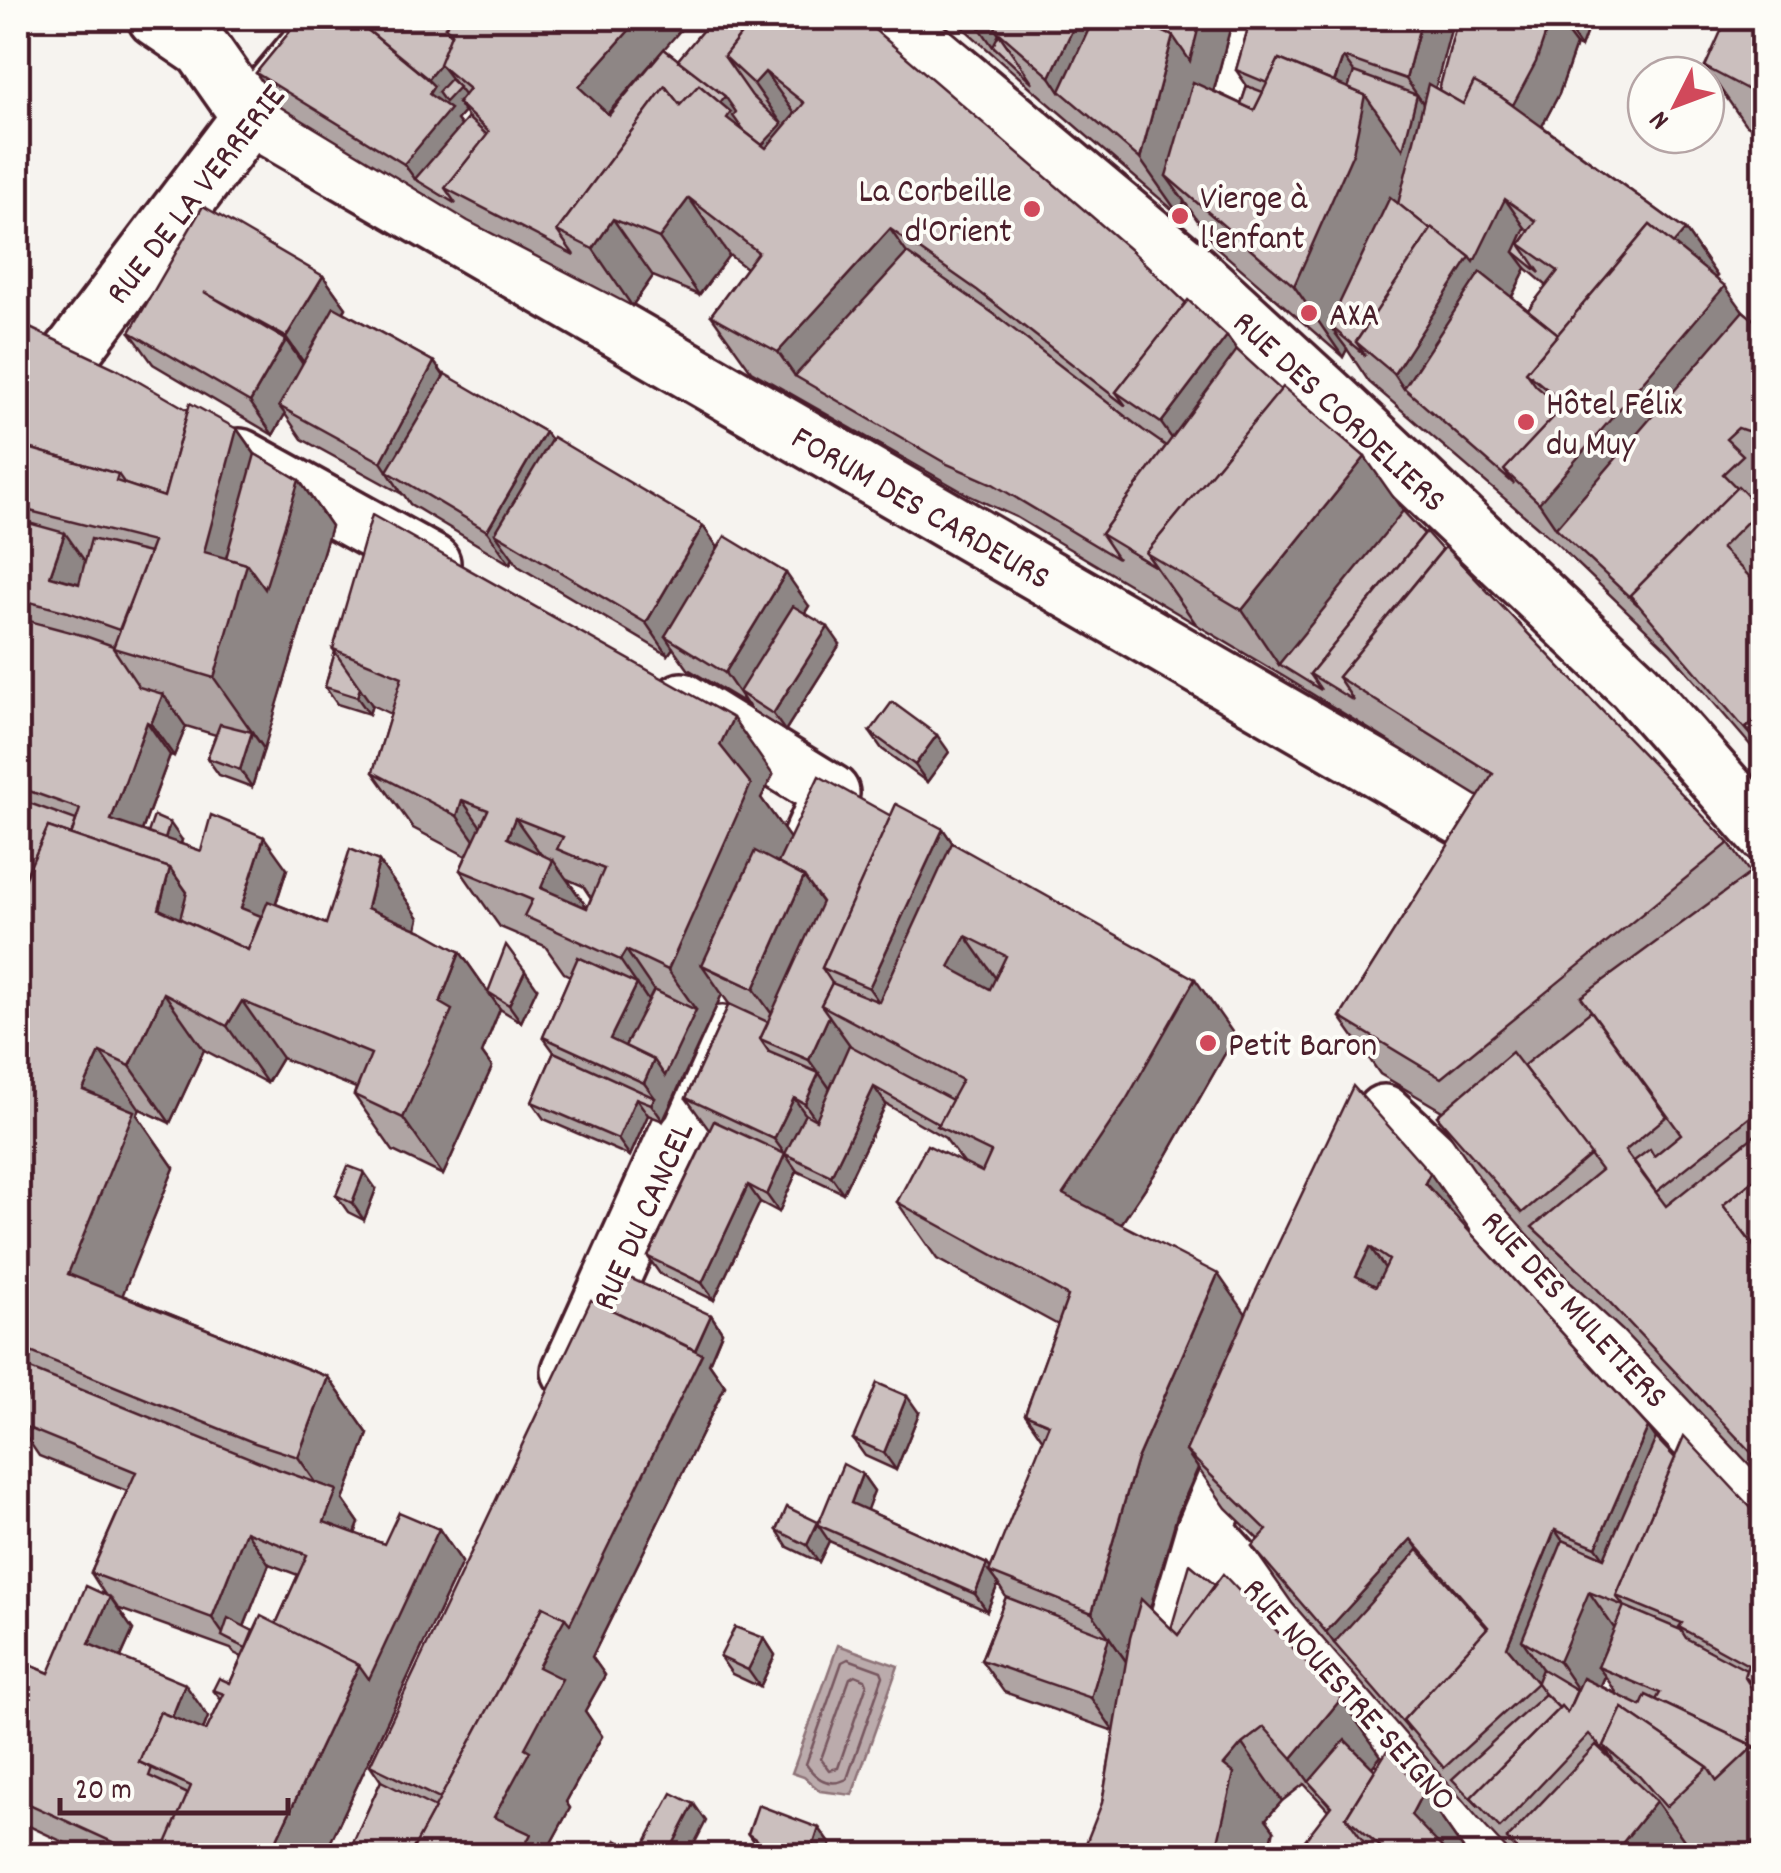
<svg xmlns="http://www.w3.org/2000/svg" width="1781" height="1873" font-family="Dekko,sans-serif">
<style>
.water{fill:#bbabac;stroke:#8e7378;stroke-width:2.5}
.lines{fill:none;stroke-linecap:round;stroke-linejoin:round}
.shore{stroke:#77575f;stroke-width:2.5}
.minor-casing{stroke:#4a1f2b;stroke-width:62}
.minor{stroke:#fdfcf7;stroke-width:55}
.wall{fill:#afa4a3;stroke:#4a1f2b;stroke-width:2.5;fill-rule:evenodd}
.shaded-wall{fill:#8e8685;stroke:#4a1f2b;stroke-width:2.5}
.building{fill:#cbbfbe;stroke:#4a1f2b;stroke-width:2.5;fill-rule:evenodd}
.poi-dot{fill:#d1495b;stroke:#fdfcf7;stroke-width:4}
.labels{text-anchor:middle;stroke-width:8;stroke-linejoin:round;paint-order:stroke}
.poi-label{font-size:35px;fill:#4a1f2b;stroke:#fdfcf7;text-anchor:start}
.street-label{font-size:35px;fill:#4a1f2b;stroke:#fdfcf7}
</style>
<rect width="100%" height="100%" fill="#f6f3ef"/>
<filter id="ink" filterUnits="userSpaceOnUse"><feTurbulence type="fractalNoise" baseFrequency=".01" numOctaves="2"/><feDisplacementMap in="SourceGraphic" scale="20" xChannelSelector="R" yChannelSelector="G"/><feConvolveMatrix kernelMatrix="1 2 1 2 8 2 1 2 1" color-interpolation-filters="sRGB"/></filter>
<g filter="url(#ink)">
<!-- water -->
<path class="water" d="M838 1645 898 1666 852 1795 820 1791 804 1777 792 1773Z"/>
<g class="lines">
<!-- shore -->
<g class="shore">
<path d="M848 1659 881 1671 883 1676 847 1779C829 1788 816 1779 806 1764L842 1662Z"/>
<path d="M855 1675 865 1679 867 1684 838 1768 829 1770 821 1759 850 1678Z"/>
</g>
<defs>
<g id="minor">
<path d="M156 18 203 50 250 117 1497 838 1477 870"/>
<path d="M890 18 1193 272 1341 408 1635 686 1764 833"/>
<path d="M1219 173 1260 18"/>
<path d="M240 457 432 563"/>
<path d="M18 547 58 371 250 117 332 18"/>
<path d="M682 701 831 793 809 842"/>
<path d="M1353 1186 1384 1113 1462 1186 1764 1508"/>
<path d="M570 1371 722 1034"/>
<path d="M1204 1531 1498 1856"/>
<path d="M1172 1640 1204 1531 1247 1430"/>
</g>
</defs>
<!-- minor casing -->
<use href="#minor" class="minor-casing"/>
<!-- minor -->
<use href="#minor" class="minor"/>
</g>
<!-- wall -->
<g class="wall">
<path d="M195 18H294L215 31Z"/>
<path d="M301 18 664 49 678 60 713 18H861L1186 303 1227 336 1237 350 1442 550 1729 843 1764 893V1480L1622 1330 1572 1284 1486 1187 1437 1116 1442 1111 1380 1074 1340 1017 1479 797 1291 681 1016 517 970 496 751 371 711 315 746 268 729 255 699 295 653 276 632 306 468 221 279 106 256 73ZM664 49 609 115 608 113ZM464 112 468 118 462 126 457 120Z"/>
<path d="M952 18H1233L1214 91 1241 104 1247 86 1236 70 1251 18H1454L1435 88 1439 90 1458 18 1588 28 1581 47 1576 45 1559 94 1542 126 1685 230 1717 276 1715 278 1743 311 1764 328V480L1762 481 1764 484V761L1670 652 1554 541 1369 382 1347 349 1343 357 1216 247 1184 201 1180 216 1045 100ZM1526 268 1547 286 1528 310 1512 297Z"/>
<path d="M1764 18V134L1745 124 1705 67Z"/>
<path d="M323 276 346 308 344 312 434 362 444 375 545 432 551 440 703 526 718 548 809 606 805 613 840 644 785 731 750 709 748 705 688 669 673 648 668 655 518 566 513 558 510 564 410 504 404 495 302 439 285 414 273 435 153 364 130 332Z"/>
<path d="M18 333 26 346 237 429 255 454 299 480 331 526 252 787 219 775 207 758 216 735 186 726 174 756 170 755 142 831 182 840 181 844 201 851 287 869 276 904 326 924 379 861 419 918 417 929 460 952 500 1009 482 1053 492 1067 443 1175 393 1151 354 1095 356 1088 282 1058 267 1083 204 1050 170 1123 140 1109 137 1115 174 1168 122 1295 328 1377 368 1434 343 1500 359 1523 355 1534 384 1544 439 1529 462 1562 324 1856H93L18 1821V1660L49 1673 105 1595 91 1573 127 1491 39 1456 18 1425 19 1415 18 1414ZM269 1564 298 1575 276 1624 253 1631 244 1627ZM117 1608 231 1649 234 1653 242 1657 230 1683 213 1690 221 1700 206 1731 203 1730 208 1717 121 1657 133 1630Z"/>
<path d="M333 649 773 775 761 798 790 839 891 816 943 829 952 843 1235 1036 1166 1157 1121 1224 1246 1314 1430 1173 1469 1231 1648 1427 1656 1438 1675 1458 1764 1522V1832L1739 1856H1696L1689 1847 1682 1856H1513L1484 1825 1292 1603 1252 1546 1258 1539 1226 1508 1198 1468 1177 1516 1150 1608 1171 1629 1381 1756 1372 1767 1375 1770 1423 1792 1463 1849 1460 1856H1305L1328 1810 1304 1784 1282 1801 1266 1819 1274 1830 1102 1803 1114 1731 1004 1692 981 1660 1006 1597 998 1584 987 1611 829 1541 819 1562 788 1547 777 1530 818 1522 862 1474 874 1491 866 1510 987 1564 991 1569 1043 1440 1025 1414 1058 1325 937 1259 897 1202 963 1162 945 1138 886 1104 843 1193 797 1171 779 1212 760 1202 714 1300 660 1274 648 1257 709 1130 686 1098 729 1004 722 994 667 1116 663 1121 648 1115 630 1156 544 1119 532 1102 554 1052 543 1037 570 976 564 973 545 946 500 927 460 870 466 856 413 828 373 772 391 714 372 705 369 714 337 704 325 687 335 652ZM567 879 583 886 591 898 587 908ZM1605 1676 1618 1695 1601 1686Z"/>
<path d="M870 732 949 752 927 782 882 749Z"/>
<path d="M537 988 521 1022 500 1009 488 992Z"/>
<path d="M376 1189 364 1220 348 1212 336 1195Z"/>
<path d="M606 1307 711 1315 722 1332 709 1363 725 1386 592 1657 605 1675 585 1711 602 1736 566 1802 570 1808 545 1854V1856H347L381 1781 370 1765Z"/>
<path d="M919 1413 896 1470 865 1456 853 1439Z"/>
<path d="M764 1638 775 1655 760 1687 732 1674 720 1657Z"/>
<path d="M819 1828 831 1845 827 1856H767L760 1851 748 1834Z"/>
</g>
<!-- shaded-wall -->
<g class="shaded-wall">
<path d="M640 18H691L602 120 579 87Z"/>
<path d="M973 18H1027L995 29 1011 52 993 47Z"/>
<path d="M1078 18H1111L1060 92 1050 77Z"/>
<path d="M1201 18H1233L1213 93 1166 176 1184 201 1180 216 1140 159 1173 36Z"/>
<path d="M1422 18H1454L1429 112 1406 79Z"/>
<path d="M1543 18H1564L1561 25 1576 45 1559 94 1533 143 1510 110Z"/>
<path d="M1574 18H1580L1588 28 1581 47 1569 30Z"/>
<path d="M1343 57 1366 89 1326 107Z"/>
<path d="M440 64 471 104 458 103 464 112 457 120 473 142 415 179 404 164 429 94 424 83Z"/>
<path d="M765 72 805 128 769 167 697 129 725 96 782 124 754 84Z"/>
<path d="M1365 95H1417L1429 112 1405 214 1329 325 1347 349 1343 357 1294 286Z"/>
<path d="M689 198 729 255 699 295 659 238Z"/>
<path d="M1505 199 1537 245 1520 244 1514 252 1526 268 1506 308 1404 389 1394 374Z"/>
<path d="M613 219 653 276 632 306 593 249Z"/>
<path d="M890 229 930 286 795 376 778 352Z"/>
<path d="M1685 230 1717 276 1585 432 1725 286 1764 340 1556 528 1539 503 1565 404 1539 382Z"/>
<path d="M323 276 346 308 309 370 286 337Z"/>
<path d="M18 333 36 362 18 435Z"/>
<path d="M1227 336 1277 407 1146 553 1196 624 1156 567 1125 549 1188 461 1161 423Z"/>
<path d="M286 340 309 373 279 406 285 414 273 435 250 402Z"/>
<path d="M434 362 457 395 387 471 403 495 381 462Z"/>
<path d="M237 429 287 500 299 480 331 526 264 749 214 678 221 576 174 511Z"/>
<path d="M545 432 568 464 495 533 513 558 510 564 487 531Z"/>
<path d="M1365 457 1415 528 1279 665 1242 610Z"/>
<path d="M703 526 725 558 665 636 673 648 668 655 646 623Z"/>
<path d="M65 533 105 590 50 576Z"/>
<path d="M786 573 809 606 751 700 739 692 747 705 725 673Z"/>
<path d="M828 627 840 644 785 731 773 714Z"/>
<path d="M360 688 372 705 369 714 357 697Z"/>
<path d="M163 694 186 727 174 756 151 724Z"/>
<path d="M733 718 773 775 761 798 791 840 729 978 702 965 722 994 663 1121 651 1104 655 1098 644 1083 654 1060 696 1010 668 970 720 745Z"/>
<path d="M147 722 170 755 134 852 111 820Z"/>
<path d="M252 732 264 749 252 787 240 770Z"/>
<path d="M937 735 949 752 927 782 915 765Z"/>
<path d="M462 800 502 857 497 873 457 816Z"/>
<path d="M515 818 550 867 553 860 593 916 582 943 507 838Z"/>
<path d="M170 823 182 840 173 867 161 850Z"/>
<path d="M943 829 992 900 966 936 1006 993 916 1055 869 988Z"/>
<path d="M264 837 287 869 263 941 241 908Z"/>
<path d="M379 861 419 918 407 965 367 908Z"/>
<path d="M170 868 210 925 176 933 159 909Z"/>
<path d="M804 877 854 948 822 968 781 1027 754 989Z"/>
<path d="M626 950 665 1007 659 1017 620 960Z"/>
<path d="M460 952 500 1009 482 1053 492 1067 443 1175 403 1118 440 1003Z"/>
<path d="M525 971 537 988 521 1022 509 1005Z"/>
<path d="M1195 979 1235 1036 1166 1157 1103 1251 1063 1194Z"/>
<path d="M637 984 659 1017 621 1055 610 1039Z"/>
<path d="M164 993 204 1050 170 1123 130 1066Z"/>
<path d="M242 1001 282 1058 267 1083 227 1026Z"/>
<path d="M829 1016 862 1062 842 1106 809 1060Z"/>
<path d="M100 1052 140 1109 137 1115 174 1168 108 1331 68 1274 83 1090Z"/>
<path d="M819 1073 842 1106 828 1137 805 1104Z"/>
<path d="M874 1087 886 1104 843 1193 831 1176Z"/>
<path d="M636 1098 648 1115 630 1156 618 1139Z"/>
<path d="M794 1098 817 1131 785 1154 774 1139Z"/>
<path d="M785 1154 797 1171 779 1212 767 1195Z"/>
<path d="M364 1172 376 1189 364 1220 352 1203Z"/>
<path d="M1430 1173 1470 1230 1464 1240 1425 1183Z"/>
<path d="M748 1185 760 1202 714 1300 702 1283Z"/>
<path d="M1370 1247 1410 1304 1356 1276Z"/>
<path d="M1218 1274 1258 1331 1186 1451 1198 1468 1177 1516 1132 1670 1092 1613 1137 1459Z"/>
<path d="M711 1315 722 1332 709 1363 725 1386 592 1657 605 1675 585 1711 602 1736 566 1802 570 1808 545 1854V1856H519L487 1843 538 1667 692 1358Z"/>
<path d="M328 1377 368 1434 343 1500 359 1523 347 1554 324 1522 331 1504 298 1457Z"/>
<path d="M907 1396 919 1413 896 1470 884 1453Z"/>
<path d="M1648 1427 1680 1472 1629 1594 1596 1547Z"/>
<path d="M862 1474 874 1491 863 1520 851 1503Z"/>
<path d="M818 1522V1525L829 1541 819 1562 807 1545Z"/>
<path d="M439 1529 462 1562 324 1856H269L359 1665Z"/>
<path d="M1555 1530 1595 1587 1589 1592 1621 1638 1598 1667 1605 1676 1591 1709 1559 1662 1522 1640 1554 1686 1537 1683 1507 1647Z"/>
<path d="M246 1531 269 1564 237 1644 226 1638 212 1618Z"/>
<path d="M1411 1539 1451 1596 1334 1643 1326 1632Z"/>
<path d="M987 1564 995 1574 989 1572 998 1584 987 1611 975 1594Z"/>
<path d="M110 1597 133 1630 112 1676 89 1644Z"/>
<path d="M1109 1637 1132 1670 1114 1731 1091 1698Z"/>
<path d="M764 1638 775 1655 760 1687 748 1670Z"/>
<path d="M185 1684 208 1717 182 1782 152 1768Z"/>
<path d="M1341 1699 1381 1756 1335 1812 1309 1782 1292 1758Z"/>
<path d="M1242 1744 1282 1801 1266 1819 1274 1830 1268 1856H1224L1217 1846 1224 1765Z"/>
<path d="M1423 1792 1463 1849 1460 1856H1390Z"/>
<path d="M1656 1801 1689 1847 1682 1856H1612Z"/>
<path d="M694 1804 706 1821 688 1856H667Z"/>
<path d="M819 1828 831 1845 827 1856H810Z"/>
</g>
<!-- building -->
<g class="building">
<path d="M301 18H353L426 78 434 86 429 94 450 109 404 164 256 73Z"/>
<path d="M353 18H453L445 27 451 35 440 64 428 79Z"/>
<path d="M453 18H640L579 87 609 115 664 49 725 96 720 103 699 85 680 105 665 86 557 231 574 255 445 188 489 132 458 103 469 89 439 64 452 32 445 27Z"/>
<path d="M713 18H729L745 29 724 56 752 96 782 124 762 145 743 130 733 116 736 112 725 96 678 60Z"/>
<path d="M754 18H861L1132 251 1186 303 1116 392 1126 406 977 290 890 229 778 352 711 315 758 252 689 198 659 238 613 219 593 249 557 231 665 86 680 105 699 85 731 112 727 118 766 148 804 103 765 72 754 84 724 56Z"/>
<path d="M1001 18H1078L1050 77 995 29Z"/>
<path d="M1094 18H1133L1173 36 1140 159 1060 91Z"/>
<path d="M1133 18H1201L1190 61 1173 36Z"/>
<path d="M1251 18H1355L1366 21 1367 18H1422L1406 79 1343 57 1334 82 1279 59 1267 83 1236 70Z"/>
<path d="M1458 18H1551L1536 62 1513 105 1501 97 1474 82 1463 104 1439 90Z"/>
<path d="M1556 18H1574L1569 30 1564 28Z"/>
<path d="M1727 18H1764V98L1705 67Z"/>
<path d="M999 34 1033 83 993 46Z"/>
<path d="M1279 59 1365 95 1353 153 1294 286 1166 176 1193 82 1254 110Z"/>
<path d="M1354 72 1417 95 1403 149 1365 95 1348 88Z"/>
<path d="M450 79 459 87 445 102 438 92Z"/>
<path d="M1474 82 1501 97 1685 230 1673 244 1650 225 1558 334 1528 310 1558 271 1520 244 1536 221 1505 199 1474 262 1470 257 1432 228 1431 230 1398 204 1428 84 1463 104Z"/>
<path d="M1247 86 1263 92 1254 110 1241 104Z"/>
<path d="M468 118 487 135 445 188 456 204 415 179Z"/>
<path d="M1390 197 1431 230 1356 342 1366 356 1329 325Z"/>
<path d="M203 206 323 276 286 337 204 292 286 340 250 402 130 332Z"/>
<path d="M1650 225 1725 286 1539 503 1504 470 1565 404 1526 372Z"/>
<path d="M1432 228 1470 257 1394 374 1356 342Z"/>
<path d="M1525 228 1529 231 1520 244 1540 273 1514 252Z"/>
<path d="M907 253 994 314 1143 430 1166 446 1101 534 1118 559 993 484 947 464 795 376Z"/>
<path d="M1480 272 1558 334 1526 372 1536 386 1562 408 1504 470 1514 484 1404 388Z"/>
<path d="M1188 300 1227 336 1161 423 1116 392Z"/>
<path d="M334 307 434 362 381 462 279 406Z"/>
<path d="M1743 311 1764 328V428L1762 431 1753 433 1738 428 1726 439 1743 455 1723 474 1737 488 1630 595 1638 605 1556 528Z"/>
<path d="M30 328 115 368 188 410 164 497 125 484 118 474 18 445V382Z"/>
<path d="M1237 350 1281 390 1146 553 1156 567 1101 534Z"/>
<path d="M445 374 545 432 487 531 387 471Z"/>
<path d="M1283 387 1365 457 1242 610 1146 553Z"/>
<path d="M190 403 237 429 204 552 247 564 214 678 113 648 153 542 18 508V445L118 474 116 481 164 497Z"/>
<path d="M553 437 703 526 646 623 495 533Z"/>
<path d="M255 454 299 480 265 589 247 564 226 558Z"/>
<path d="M1738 486 1760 509 1721 548 1764 591V712L1746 728 1756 742 1630 595Z"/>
<path d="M1403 511 1424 534 1310 674 1321 690 1279 664Z"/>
<path d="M372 515 733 718 720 745 751 784 668 970 626 950 620 960 524 916 532 900 460 870 488 810 462 800 457 816 373 772 402 677 333 649ZM515 818 563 837 557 849 604 869 587 908 541 888 553 860 507 838Z"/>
<path d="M18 520 65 533 50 576 79 584 91 539 149 553 119 630 68 612 18 599Z"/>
<path d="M1426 532 1442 550 1338 677 1354 701 1310 674Z"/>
<path d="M725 536 786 573 725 673 665 636Z"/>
<path d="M1445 547 1729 843 1441 1078 1340 1017 1493 774 1338 677Z"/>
<path d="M1764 573V591L1754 582Z"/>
<path d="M793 606 828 627 773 714 739 692Z"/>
<path d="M18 618 85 636 113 646V648L139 687 163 694 151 724 147 722 111 820 201 851 211 815 264 837 241 908 261 916 248 950 180 919 187 892 170 868 71 835 80 809 18 787Z"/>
<path d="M335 652 360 688 357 697 325 687Z"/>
<path d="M892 702 937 735 915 765 870 732Z"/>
<path d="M1764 712V749L1746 728Z"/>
<path d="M220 724 252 732 240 770 207 758Z"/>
<path d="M819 776 891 816 822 968 832 983 821 1005 829 1016 809 1060 760 1039 822 902 804 877 778 863Z"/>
<path d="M18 799 76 820 71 835 48 827 24 880 18 877Z"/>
<path d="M896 804 943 829 869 988 822 968Z"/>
<path d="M154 816 170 823 165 839 148 833Z"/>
<path d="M48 827 170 868 159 909 248 950 268 901 326 924 350 849 379 861 367 908 424 932 460 952 440 1003 452 1010 403 1118 354 1095 371 1054 242 1001 227 1026 164 993 130 1066 100 1052 83 1090 134 1111 68 1274 328 1377 298 1457 255 1443 18 1347V877L24 880Z"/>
<path d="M952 843 1195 979 1126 1100 1063 1194 1218 1274 1137 1459 1092 1613 989 1572 1049 1424 1025 1414 1068 1296 897 1202 927 1145 982 1172 991 1152 937 1126 962 1080 821 1005 832 983 879 1002ZM966 936 1006 956 990 989 949 967Z"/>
<path d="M755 851 804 877 754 989 702 965Z"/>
<path d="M1749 874 1764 895V1106L1656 1192 1634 1161 1650 1149 1654 1156 1681 1134 1581 997Z"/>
<path d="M506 945 525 971 509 1005 488 992Z"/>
<path d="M578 957 637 984 610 1039 654 1060 644 1083 543 1037Z"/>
<path d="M654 990 696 1010 665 1076 654 1060 625 1046Z"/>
<path d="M729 1004 768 1022 760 1039 769 1052 819 1073 805 1104 794 1098 774 1139 686 1098Z"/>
<path d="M1591 1011 1667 1116 1625 1151 1666 1206 1764 1128V1172L1723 1205 1764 1260V1466L1582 1273 1532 1227 1601 1170 1523 1066Z"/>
<path d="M849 1045 952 1100 939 1124 874 1087 831 1176 785 1154 805 1114 816 1120Z"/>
<path d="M554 1052 655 1098 651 1104 636 1098 618 1139 532 1102Z"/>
<path d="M1512 1052 1591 1155 1522 1213 1437 1116Z"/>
<path d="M1353 1086 1430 1173 1425 1183 1648 1427 1596 1547 1555 1530 1507 1647 1537 1683 1444 1768 1403 1720 1488 1627 1411 1539 1326 1632 1252 1546 1267 1530 1186 1451 1254 1295ZM1370 1247 1389 1260 1376 1286 1356 1276Z"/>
<path d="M714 1121 785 1154 767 1195 748 1185 702 1283 648 1257Z"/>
<path d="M348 1166 364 1172 352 1203 336 1195Z"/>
<path d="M1764 1172V1259L1723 1205Z"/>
<path d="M621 1274 711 1315 695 1350 606 1307Z"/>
<path d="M591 1300 702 1354 570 1624 565 1618 543 1607 440 1799 370 1765Z"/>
<path d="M18 1364 272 1467 337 1490 324 1522 384 1544 399 1512 439 1529 369 1679 359 1665 276 1624 307 1555 246 1531 212 1618 91 1573 136 1472 18 1424V1420L27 1396 18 1392Z"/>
<path d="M877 1383 907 1396 884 1453 853 1439Z"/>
<path d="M1684 1436 1764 1522V1696L1744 1676 1748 1665 1679 1627 1682 1623 1616 1596Z"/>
<path d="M1656 1438 1675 1458 1616 1596 1624 1606 1589 1592 1559 1662 1522 1640 1563 1540 1604 1558Z"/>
<path d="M843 1464 862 1474 851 1503 987 1564 975 1594 818 1525Z"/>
<path d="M787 1507 818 1522 807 1545 777 1530Z"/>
<path d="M1418 1550 1487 1628 1403 1720 1410 1731 1334 1643Z"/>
<path d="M1190 1564 1215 1585 1178 1635 1171 1629Z"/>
<path d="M1223 1574 1341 1699 1292 1758 1264 1727 1242 1744 1224 1765 1234 1773 1217 1846 1242 1856H1081L1102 1803 1130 1638 1141 1599 1178 1635Z"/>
<path d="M86 1586 110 1597 89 1644 185 1684 172 1717 160 1712 139 1762 152 1768 149 1776 188 1794 162 1856H143L18 1799V1660L49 1673Z"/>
<path d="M1006 1597 1109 1637 1091 1698 981 1660Z"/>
<path d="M1624 1606 1681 1630 1686 1638 1746 1670 1744 1676 1751 1687 1764 1699V1755L1761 1757 1754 1746 1656 1700 1660 1693 1598 1667Z"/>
<path d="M543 1607 565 1618 538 1667 562 1679 525 1748 530 1751 494 1817 531 1834 519 1856H409Z"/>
<path d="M261 1616 359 1665 269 1856H163L161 1855 191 1786 139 1762 160 1712 206 1731 224 1694 213 1690 219 1678 230 1683Z"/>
<path d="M228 1618 253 1631 246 1648 222 1636Z"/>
<path d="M735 1627 764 1638 748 1670 720 1657Z"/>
<path d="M1542 1669 1577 1690 1567 1713 1561 1706 1559 1708 1545 1694 1537 1683 1536 1684Z"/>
<path d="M1583 1678 1641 1706 1646 1695 1754 1746 1717 1781 1708 1767 1622 1708 1604 1746 1613 1760 1589 1734 1500 1828 1471 1797 1561 1706 1567 1713Z"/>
<path d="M1545 1694 1559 1708 1471 1797 1479 1807 1452 1779Z"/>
<path d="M1622 1708 1708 1767 1666 1807 1639 1776 1604 1746Z"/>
<path d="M1345 1740 1375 1770 1346 1817 1363 1841 1379 1856H1305V1840L1331 1806 1309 1782Z"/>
<path d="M1596 1745 1656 1801 1612 1856H1523L1507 1839Z"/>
<path d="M1388 1749 1423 1792 1411 1815 1450 1856H1388L1389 1854 1346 1817Z"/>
<path d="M381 1781 435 1808 409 1856H347Z"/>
<path d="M672 1793 694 1804 667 1856H608L616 1840 640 1853Z"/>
<path d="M758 1805 819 1828 810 1856H780L748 1834Z"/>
<path d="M1764 1841V1856H1746Z"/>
</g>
</g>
<!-- markers -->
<g class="poi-dot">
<circle cx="1032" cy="209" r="10"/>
<circle cx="1180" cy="216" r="10"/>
<circle cx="1309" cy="313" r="10"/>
<circle cx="1526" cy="422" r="10"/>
<circle cx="1208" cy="1043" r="10"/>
</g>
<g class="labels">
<!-- poi labels -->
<g class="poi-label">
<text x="1012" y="201" text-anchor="end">La Corbeille<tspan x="1012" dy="40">d'Orient</tspan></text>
<text x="1200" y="208">Vierge à<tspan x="1200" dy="40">l'enfant</tspan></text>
<text x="1329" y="325">AXA</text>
<text x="1546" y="414">Hôtel Félix<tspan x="1546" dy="40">du Muy</tspan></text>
<text x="1228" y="1055">Petit Baron</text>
</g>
<!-- street labels -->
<g class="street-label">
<text transform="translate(194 193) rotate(-52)" y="12">RUE DE LA VERRERIE</text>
<text transform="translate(1341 410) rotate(43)" y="12">RUE DES CORDELIERS</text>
<text transform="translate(922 506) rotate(30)" y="12">FORUM DES CARDEURS</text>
<text transform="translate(641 1215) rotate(-66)" y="12">RUE DU CANCEL</text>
<text transform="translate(1576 1308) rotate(47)" y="12">RUE DES MULETIERS</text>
<text transform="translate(1351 1693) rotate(48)" y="12">RUE NOUESTRE-SEIGNO</text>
</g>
</g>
<!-- margin -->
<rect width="1781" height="1873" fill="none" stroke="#fdfcf7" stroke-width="60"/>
<rect x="30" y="30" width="1721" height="1813" fill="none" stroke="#4a1f2b" stroke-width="4" filter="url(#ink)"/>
<!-- north arrow -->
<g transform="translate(1676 105) rotate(228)"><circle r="48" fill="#fdfcf7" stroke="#b5a4a5" stroke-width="2.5"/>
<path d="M0-8L18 38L0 25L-18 38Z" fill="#d1495b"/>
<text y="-15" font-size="28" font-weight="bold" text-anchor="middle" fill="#4a1f2b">N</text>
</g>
<!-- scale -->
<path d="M60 1798v15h228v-15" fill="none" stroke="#4a1f2b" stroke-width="5"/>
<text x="75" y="1798" font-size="30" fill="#4a1f2b" stroke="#fdfcf7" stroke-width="8" paint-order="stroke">20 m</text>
</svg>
